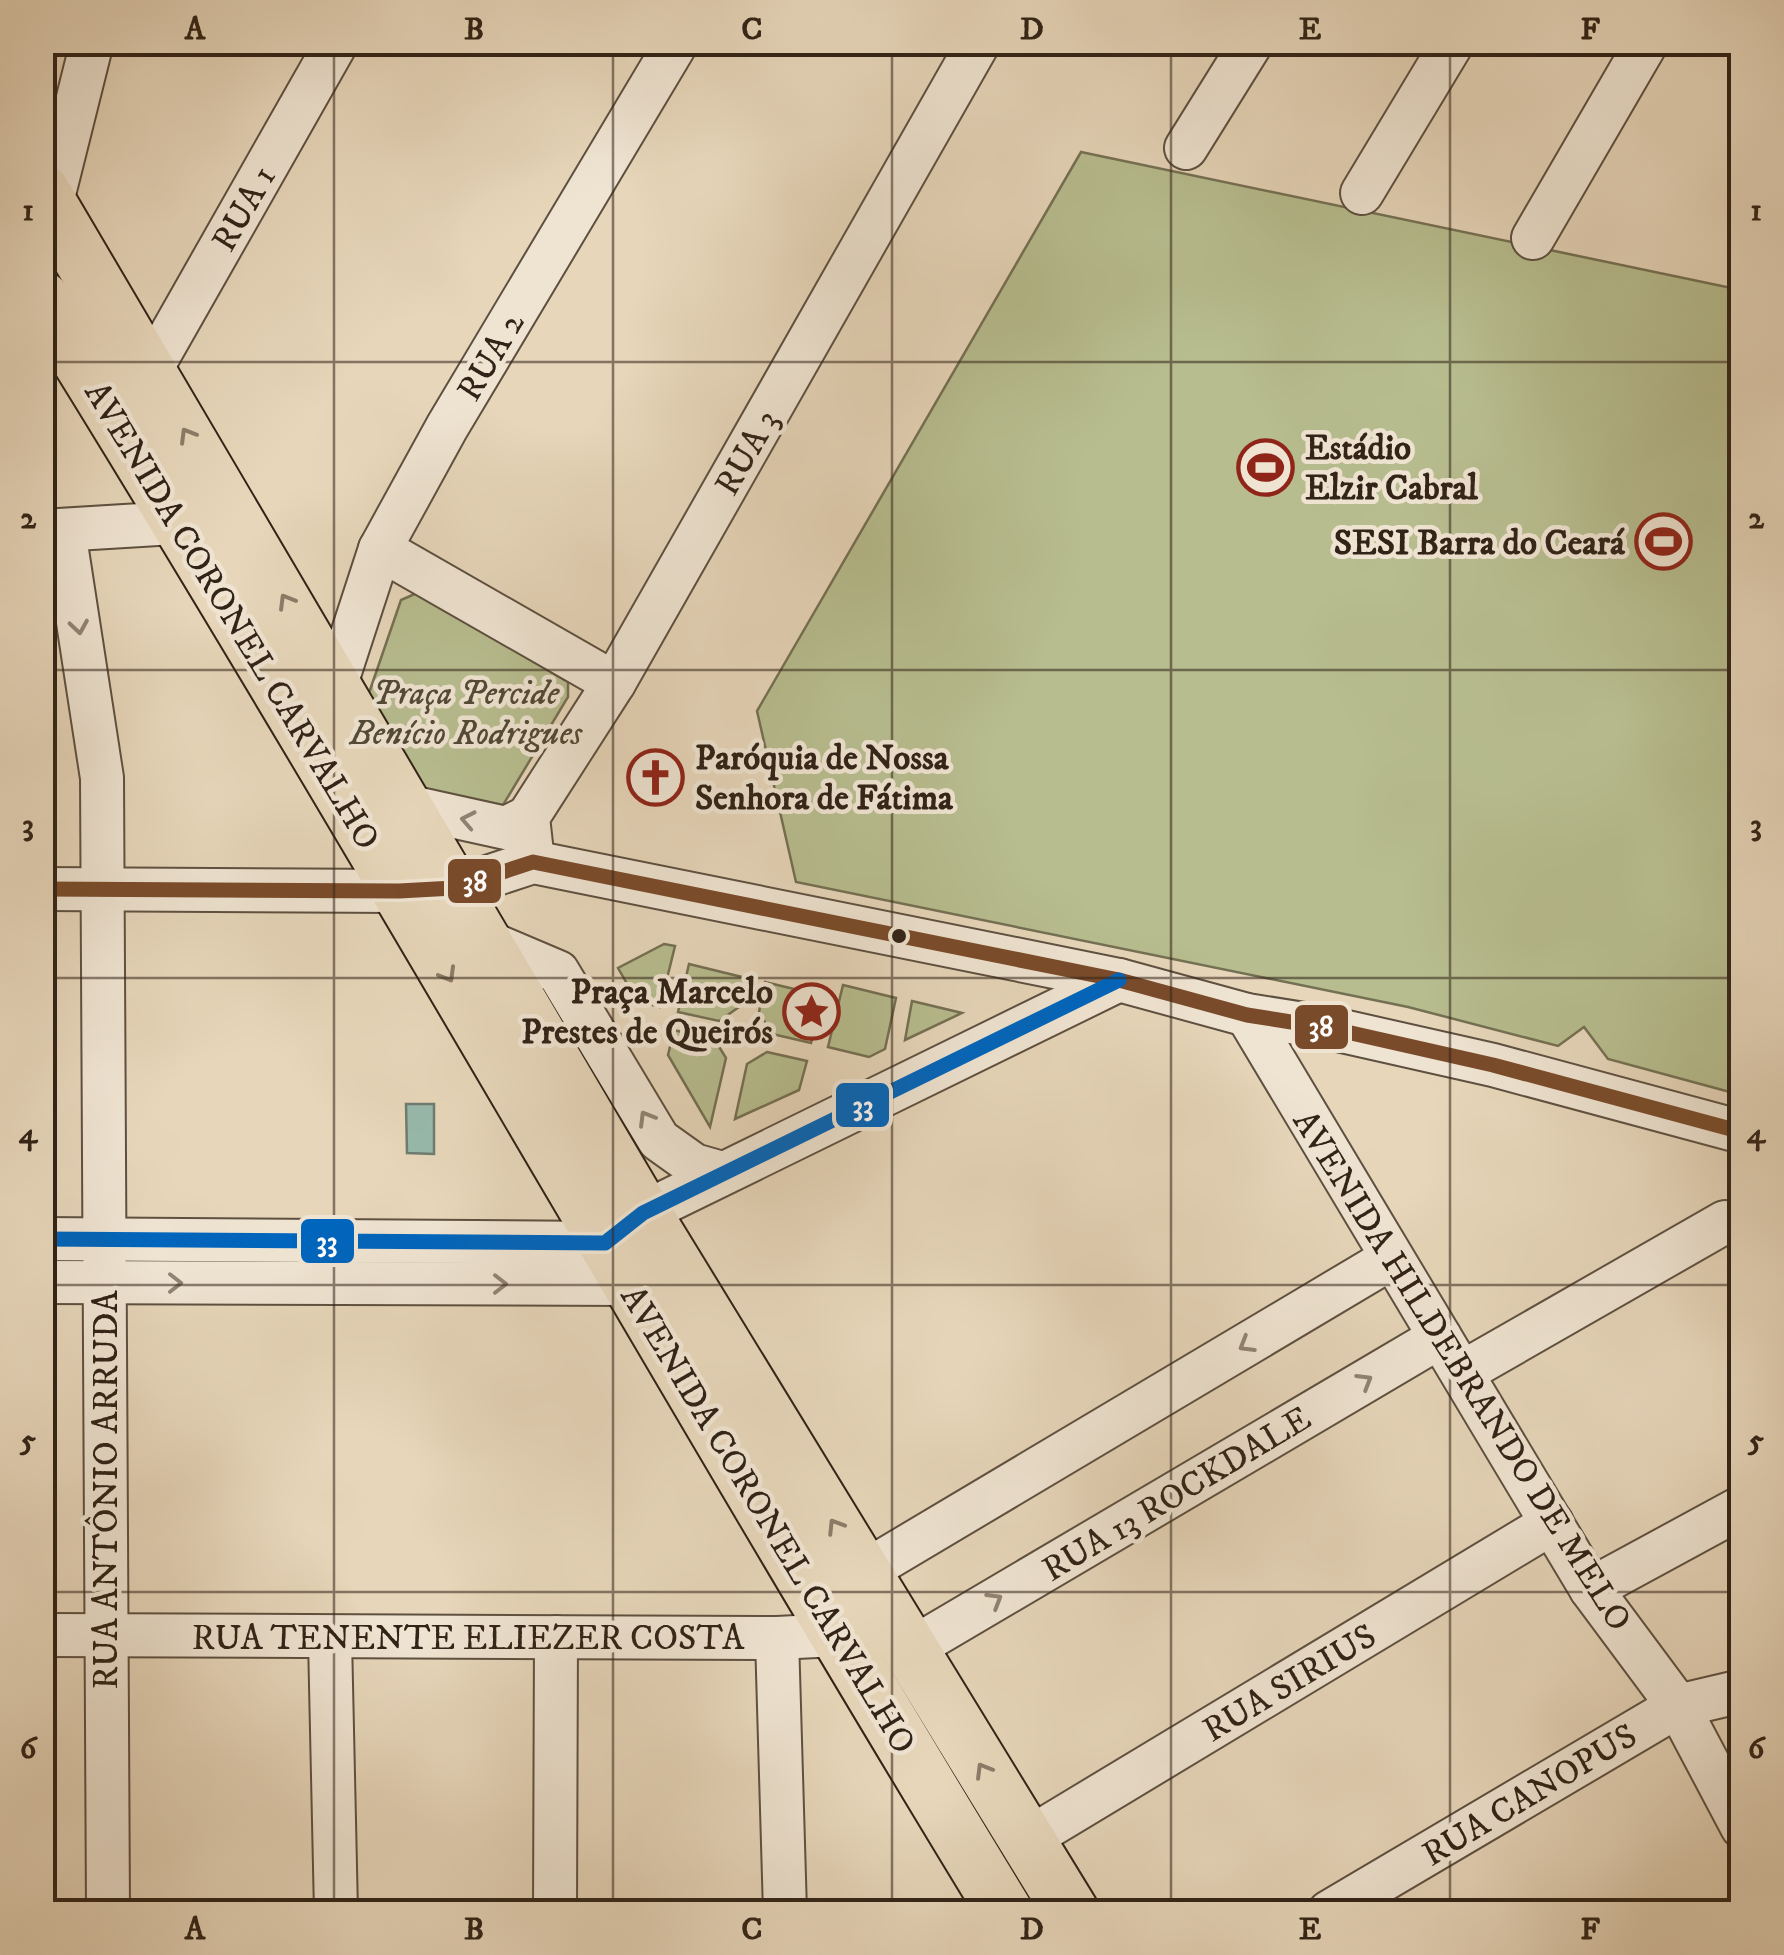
<svg xmlns="http://www.w3.org/2000/svg" width="1784" height="1955" font-family="'IM FELL DW Pica',serif">
<style>
.green{fill:#b7bd8f;stroke:#747053;stroke-width:2.5}
.water{fill:#97b9ac;stroke:#6e7d70;stroke-width:2.5}
.lines{fill:none;stroke-linecap:round;stroke-linejoin:round}
.minor-casing{stroke:#5e5040;stroke-width:46}
.major-casing{stroke:#312317;stroke-width:59}
.minor{stroke:#efe4d2;stroke-width:42}
.major{stroke:#e7d6ba;stroke-width:55}
.bus-1-casing{stroke:#efe4d2;stroke-width:22}
.bus-2-casing{stroke:#efe4d2;stroke-width:22}
.bus-1{stroke:#7a4b2a;stroke-width:15}
.bus-2{stroke:#0065bd;stroke-width:15}
.oneway{stroke:#8c7c68}
.oneway2{stroke:#908474}
.grid{fill:none;stroke:#312317;stroke-width:2.5;stroke-opacity:0.55}
.bus-dot{fill:#312317;stroke:#efe4d2;stroke-width:4}
.labels{text-anchor:middle;stroke-width:9;stroke-linejoin:round;paint-order:stroke}
.street-label{font-size:35px;fill:#312317;stroke:#efe4d2}
.poi-label{font-size:35px;font-weight:bold;fill:#312317;stroke:#efe4d2;text-anchor:start}
.park-label{font-size:35px;font-style:italic;fill:#524a35;stroke:#efe4d2}
.line-badge{stroke:#efe4d2;stroke-width:4}
.badge-label{font-size:28px;text-anchor:middle;font-weight:bold;fill:#fff}
.neatline{fill:none;stroke:#312317;stroke-width:4}
.grid-label{font-size:32px;text-anchor:middle;font-weight:bold;fill:#312317}
</style>
<rect width="100%" height="100%" fill="#e7d6ba"/>
<filter id="stains"><feTurbulence type="fractalNoise" baseFrequency=".002" numOctaves="4"/><feColorMatrix values="0 0 0 0 .2 0 0 0 0 .09 0 0 0 0 .02 0 0 0 .5 -.17"/></filter>
<radialGradient id="worn" r=".72"><stop offset=".6" stop-color="#630" stop-opacity="0"/><stop offset="1" stop-color="#630" stop-opacity=".3"/></radialGradient>
<!-- green -->
<g class="green">
<path d="M1081 152 1741 290V1095L1608 1059 1584 1027 1558 1046 1408 1007 796 882 757 711Z"/>
<path d="M417 593 568 682V697L500 810H488L415 785 369 693 401 600Z"/>
<path d="M664 944 675 946 660 1007 637 1001 618 968Z"/>
<path d="M689 964 746 978 739 1007 719 1021 678 1012Z"/>
<path d="M765 982 823 996 811 1043 772 1034 759 1012Z"/>
<path d="M843 985 896 998 885 1049 869 1057 828 1047Z"/>
<path d="M912 1001 962 1013 905 1040Z"/>
<path d="M674 1030 715 1040 726 1058 710 1127 668 1055Z"/>
<path d="M767 1052 807 1061 799 1090 735 1119 747 1064Z"/>
</g>
<!-- water -->
<path class="water" d="M406 1104H434V1154L407 1153Z"/>
<g class="lines">
<defs>
<g id="minor">
<path d="M1186 148 1252 42"/>
<path d="M1362 193 1453 42"/>
<path d="M51 206 92 42"/>
<path d="M1533 238 1647 42"/>
<path d="M149 373 337 42"/>
<path d="M42 531 207 521"/>
<path d="M64 531 102 778 108 1912"/>
<path d="M380 549 614 683"/>
<path d="M336 684 380 549 447 427 677 42"/>
<path d="M406 806 506 828 528 817"/>
<path d="M533 862 528 817 614 683 979 42"/>
<path d="M42 889 399 891 454 888 533 862 1119 980 1247 1015 1329 1028 1493 1065 1742 1132"/>
<path d="M485 941 558 972 659 1140 694 1165 722 1173"/>
<path d="M1247 1015 1591 1589 1678 1706 1742 1827"/>
<path d="M42 1239 605 1243 643 1213 1119 980"/>
<path d="M42 1282 629 1284"/>
<path d="M1463 1372 1725 1222"/>
<path d="M864 1572 1390 1259"/>
<path d="M1591 1589 1742 1507"/>
<path d="M42 1635 777 1638 836 1635 859 1623"/>
<path d="M777 1638 785 1912"/>
<path d="M330 1639 336 1912"/>
<path d="M911 1649 1440 1337"/>
<path d="M1026 1840 1552 1523"/>
<path d="M555 1912 556 1637"/>
<path d="M1329 1912 1678 1706 1742 1691"/>
</g>
<g id="major">
<path d="M42 192 643 1213 1071 1912"/>
<path d="M42 299C373 831 679 1378 1005 1912"/>
</g>
</defs>
<!-- minor casing -->
<use href="#minor" class="minor-casing"/>
<!-- major casing -->
<use href="#major" class="major-casing"/>
<!-- minor -->
<use href="#minor" class="minor"/>
<!-- major -->
<use href="#major" class="major"/>
<defs>
<path id="bus-1" d="M42 889 399 891 454 888 533 862 1119 980 1247 1015 1329 1028 1493 1065 1742 1132"/>
<path id="bus-2" d="M42 1239 605 1243 643 1213 1119 980"/>
</defs>
<!-- bus-1 casing -->
<use href="#bus-1" class="bus-1-casing"/>
<!-- bus-2 casing -->
<use href="#bus-2" class="bus-2-casing"/>
<!-- bus-1 -->
<use href="#bus-1" class="bus-1"/>
<!-- bus-2 -->
<use href="#bus-2" class="bus-2"/>
</g>
<!-- one-way arrows -->
<defs><path id="oneway-chevron" d="M-2-3.5L2.5 0L-2 3.5" fill="none" stroke-width="1.6" stroke-linecap="round" stroke-linejoin="round" transform="scale(2.5)"/></defs>
<g class="oneway">
<use href="#oneway-chevron" transform="translate(187 435) rotate(-121)"/>
<use href="#oneway-chevron" transform="translate(286 601) rotate(-121)"/>
<use href="#oneway-chevron" transform="translate(448 975) rotate(60)"/>
<use href="#oneway-chevron" transform="translate(835 1526) rotate(-122)"/>
<use href="#oneway-chevron" transform="translate(983 1770) rotate(-121)"/>
</g>
<g class="oneway2">
<use href="#oneway-chevron" transform="translate(79 627) rotate(81)"/>
<use href="#oneway-chevron" transform="translate(468 820) rotate(-169)"/>
<use href="#oneway-chevron" transform="translate(646 1118) rotate(-121)"/>
<use href="#oneway-chevron" transform="translate(175 1283)"/>
<use href="#oneway-chevron" transform="translate(500 1284)"/>
<use href="#oneway-chevron" transform="translate(1246 1345) rotate(149)"/>
<use href="#oneway-chevron" transform="translate(1365 1381) rotate(-31)"/>
<use href="#oneway-chevron" transform="translate(995 1600) rotate(-31)"/>
</g>
<!-- grid -->
<path class="grid" d="M334 42V1912M613 42V1912M892 42V1912M1171 42V1912M1450 42V1912M42 362H1742M42 670H1742M42 978H1742M42 1285H1742M42 1592H1742"/>
<!-- icons -->
<defs>
<symbol id="stadium-ring" viewBox="-11 -11 22 22"><circle r="9.5" fill="#efe4d2" stroke="#8f2418" stroke-width="1.5"/><path d="M0-5a6.5 5 0 1 0 0 10a6.5 5 0 1 0 0-10ZM-3.5-1.8h7v3.6h-7Z" fill="#8f2418"/></symbol>
<symbol id="church-ring" viewBox="-11 -11 22 22"><circle r="9.5" fill="#efe4d2" stroke="#8f2418" stroke-width="1.5"/><path d="M-1.2-6h2.4v3.5h3.3v2.4h-3.3V6h-2.4V-.1h-3.3v-2.4h3.3Z" fill="#8f2418"/></symbol>
<symbol id="sight-ring" viewBox="-11 -11 22 22"><circle r="9.5" fill="#efe4d2" stroke="#8f2418" stroke-width="1.5"/><path d="M0-6L1.8-2.2L6-1.7L2.9 1.2L3.7 5.4L0 3.3L-3.7 5.4L-2.9 1.2L-6-1.7L-1.8-2.2Z" fill="#8f2418"/></symbol>
</defs>
<g fill-rule="evenodd">
<use href="#stadium-ring" x="1234" y="436" width="63" height="63"/>
<use href="#stadium-ring" x="1632" y="510" width="63" height="63"/>
<use href="#church-ring" x="624" y="746" width="63" height="63"/>
<use href="#sight-ring" x="780" y="980" width="63" height="63"/>
</g>
<!-- markers -->
<circle class="bus-dot" cx="899" cy="936" r="9"/>
<g class="labels">
<!-- street labels -->
<g class="street-label">
<text transform="translate(243 208) rotate(-60)" y="12">RUA 1</text>
<text transform="translate(490 356) rotate(-59)" y="12">RUA 2</text>
<text transform="translate(746 452) rotate(-60)" y="12">RUA 3</text>
<text transform="translate(233 615) rotate(59)" y="12">AVENIDA CORONEL CARVALHO</text>
<text transform="translate(1463 1370) rotate(58)" y="12">AVENIDA HILDEBRANDO DE MELO</text>
<text transform="translate(105 1490) rotate(-90)" y="12">RUA ANTÔNIO ARRUDA</text>
<text transform="translate(1176 1493) rotate(-31)" y="12">RUA 13 ROCKDALE</text>
<text transform="translate(769 1519) rotate(59)" y="12">AVENIDA CORONEL CARVALHO</text>
<text x="468" y="1649">RUA TENENTE ELIEZER COSTA</text>
<text transform="translate(1289 1682) rotate(-31)" y="12">RUA SIRIUS</text>
<text transform="translate(1529 1794) rotate(-31)" y="12">RUA CANOPUS</text>
</g>
<!-- poi labels -->
<g class="poi-label">
<text x="1305" y="459">Estádio<tspan x="1305" dy="40">Elzir Cabral</tspan></text>
<text x="1625" y="554" text-anchor="end">SESI Barra do Ceará</text>
<text x="695" y="769">Paróquia de Nossa<tspan x="695" dy="40">Senhora de Fátima</tspan></text>
<text x="773" y="1003" text-anchor="end">Praça Marcelo<tspan x="773" dy="40">Prestes de Queirós</tspan></text>
</g>
<!-- park labels -->
<g class="park-label">
<text x="466" y="704">Praça Percide<tspan x="466" dy="40">Benício Rodrigues</tspan></text>
</g>
</g>
<g class="line-badge">
<rect x="446" y="857" width="57" height="48" rx="10" fill="#7a4b2a"/>
<rect x="1293" y="1003" width="57" height="48" rx="10" fill="#7a4b2a"/>
<rect x="834" y="1081" width="57" height="48" rx="10" fill="#0065bd"/>
<rect x="299" y="1217" width="57" height="48" rx="10" fill="#0065bd"/>
</g>
<g class="badge-label">
<text x="475" y="891">38</text>
<text x="1321" y="1036">38</text>
<text x="863" y="1115">33</text>
<text x="327" y="1251">33</text>
</g>
<!-- margin -->
<rect width="1784" height="1955" fill="none" stroke="#e7d6ba" stroke-width="110"/>
<rect x="55" y="55" width="1674" height="1845" class="neatline"/>
<g class="grid-label">
<text x="195" y="39">A</text>
<text x="474" y="39">B</text>
<text x="752" y="39">C</text>
<text x="1032" y="39">D</text>
<text x="1310" y="39">E</text>
<text x="1590" y="39">F</text>
<text x="28" y="220">1</text>
<text x="1756" y="220">1</text>
<text x="28" y="528">2</text>
<text x="1756" y="528">2</text>
<text x="28" y="835">3</text>
<text x="1756" y="835">3</text>
<text x="28" y="1143">4</text>
<text x="1756" y="1143">4</text>
<text x="28" y="1450">5</text>
<text x="1756" y="1450">5</text>
<text x="28" y="1758">6</text>
<text x="1756" y="1758">6</text>
<text x="195" y="1939">A</text>
<text x="474" y="1939">B</text>
<text x="752" y="1939">C</text>
<text x="1032" y="1939">D</text>
<text x="1310" y="1939">E</text>
<text x="1590" y="1939">F</text>
</g>
<rect width="100%" height="100%" filter="url(#stains)"/>
<rect width="100%" height="100%" fill="url(#worn)"/>
</svg>
